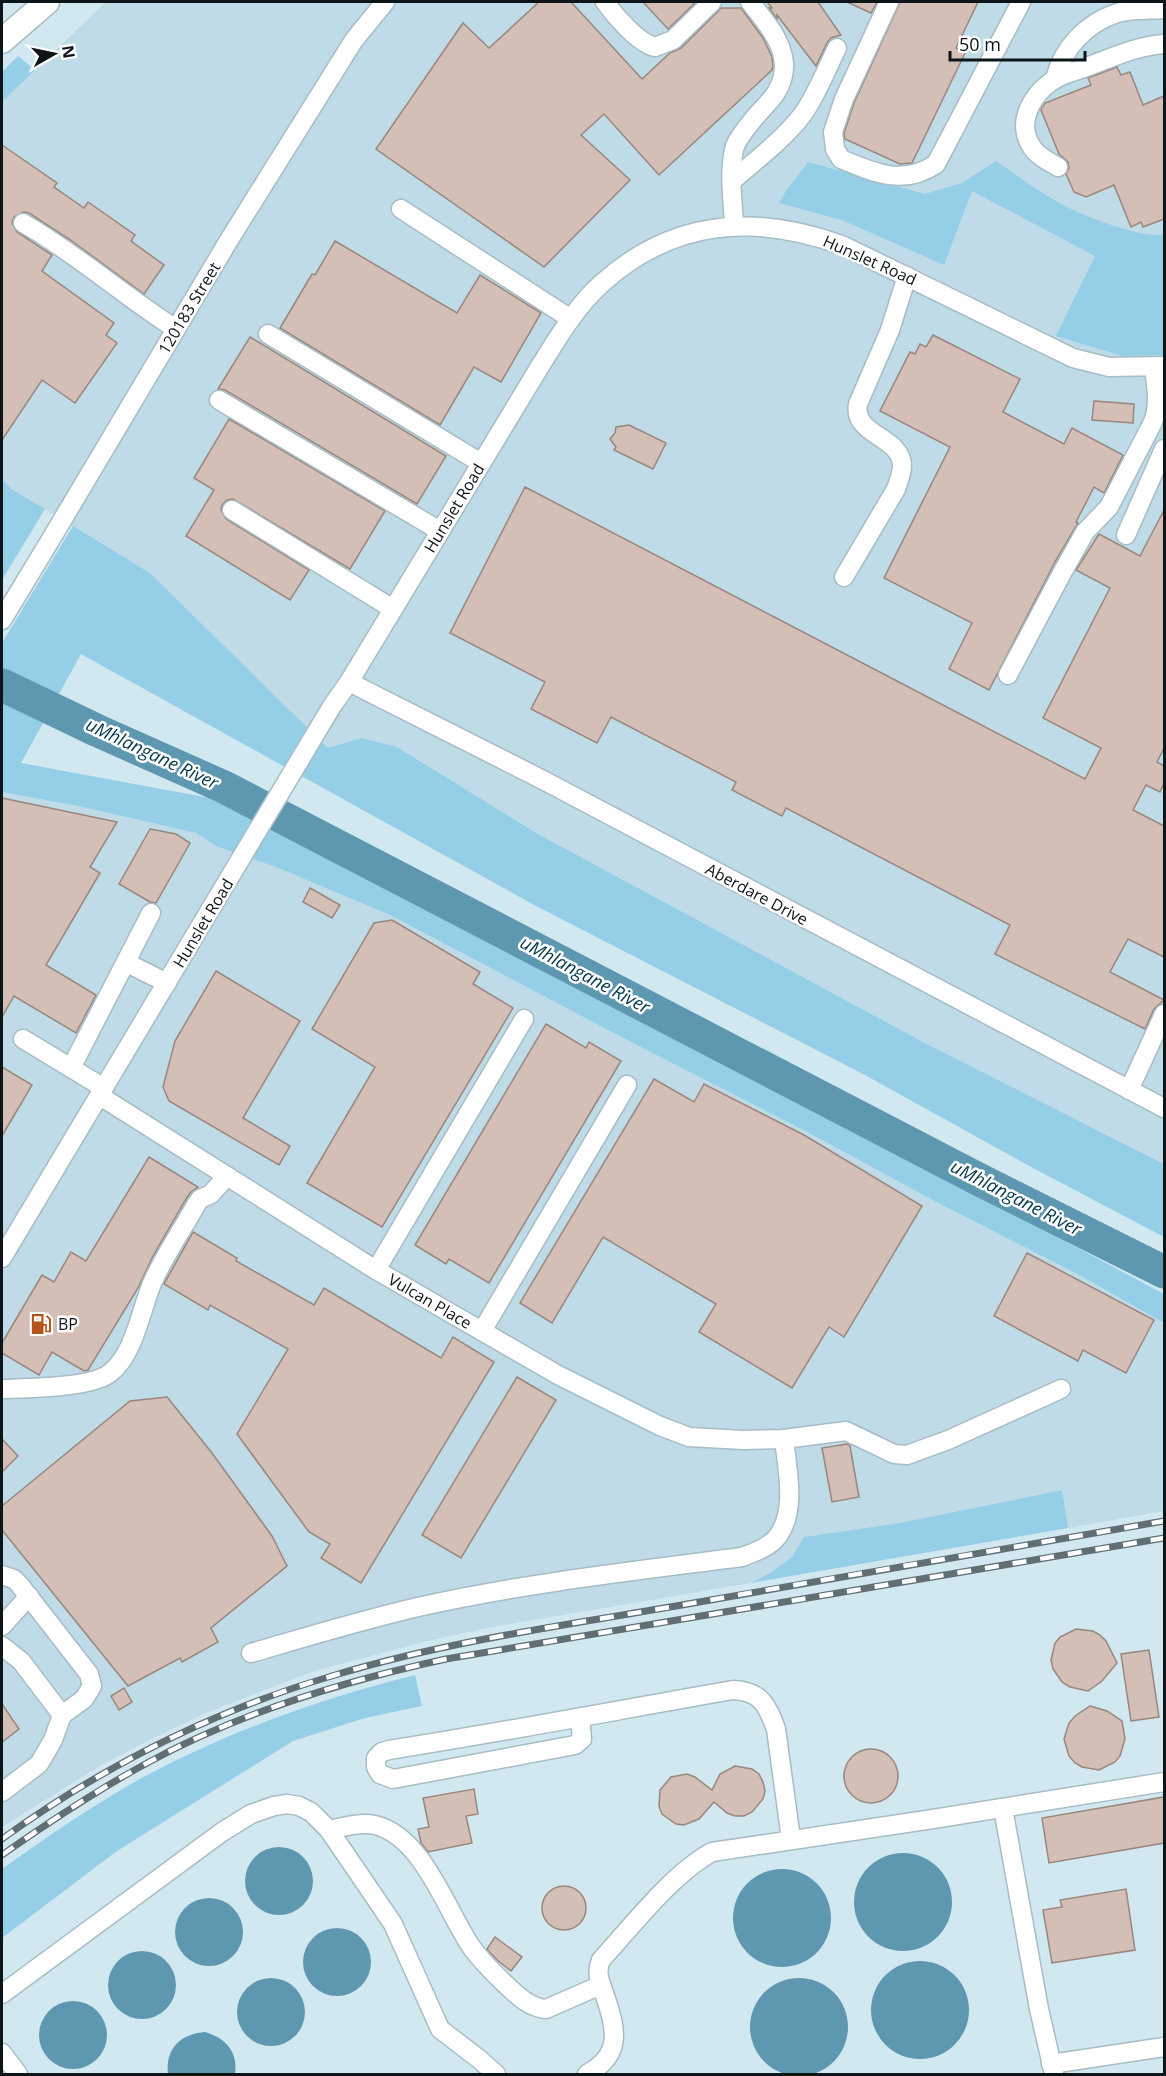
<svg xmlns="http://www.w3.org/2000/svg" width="1166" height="2076" font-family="'Open Sans',sans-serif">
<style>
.built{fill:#bedbe7}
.green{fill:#95cee7}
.water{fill:#5e98b0}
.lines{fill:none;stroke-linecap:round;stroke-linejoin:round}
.river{stroke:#5e98b0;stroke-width:33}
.building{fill:#d4bfb7;stroke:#99867d;stroke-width:1.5}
.minor-casing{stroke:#a7bcc5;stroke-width:21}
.major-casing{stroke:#a7bcc5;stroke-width:27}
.minor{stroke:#fff;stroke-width:18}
.major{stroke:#fff;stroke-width:24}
.rail-casing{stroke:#616f74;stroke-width:7}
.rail{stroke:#fff;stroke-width:4.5;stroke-dasharray:14;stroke-linecap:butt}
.labels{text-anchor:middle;stroke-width:5;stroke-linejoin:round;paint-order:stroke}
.street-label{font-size:16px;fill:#0e1518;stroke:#fff}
.poi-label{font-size:16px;fill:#0e1518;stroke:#fff;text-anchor:start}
.water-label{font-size:18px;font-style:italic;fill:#003748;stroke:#fff}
</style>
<rect width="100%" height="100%" fill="#d2e8f1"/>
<!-- built -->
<g class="built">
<path d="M106 2H1164V1164L923 1042 538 834 397 747 361 738 328 748 150 573 11 489 2 479V102Z"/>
<path d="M2 792 83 807 196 833 218 847 276 867 390 915 629 1041 811 1134 1081 1276 1164 1323V1511L1068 1528 1061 1490 900 1523 805 1537 792 1557 770 1573 751 1583 492 1627 427 1641 314 1671 206 1713 151 1739 98 1767 2 1827Z"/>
</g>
<!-- green -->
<g class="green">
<path d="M18 56 35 70 2 102V72Z"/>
<path d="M996 161C1015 174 1034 188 1054 200 1073 212 1145 241 1164 234V355L1122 356 1056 336 1095 256 972 191 944 265 842 220 779 203 786 191 808 162 925 194 962 183Z"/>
<path d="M2 479 11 489 45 509 2 580Z"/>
<path d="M73 526 150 573 328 748 361 738 397 747 538 834 923 1042 1164 1164V1237L1031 1167 863 1074 536 906 81 654 21 763 226 801 451 921 733 1063 1164 1294V1323L1081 1276 933 1200 811 1134 629 1041 390 915 276 867 218 847 196 833 83 807 2 792V643Z"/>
<path d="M1062 1490 1068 1528 751 1583 770 1573 792 1557 804 1537 900 1523Z"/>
<path d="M415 1675 422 1706 365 1718 293 1741 117 1851 2 1938V1869C44 1839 86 1810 131 1784 221 1734 316 1700 415 1675Z"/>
</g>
<!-- water -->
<g class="water">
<circle cx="279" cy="1881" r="34"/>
<circle cx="903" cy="1902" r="49"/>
<circle cx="782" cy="1918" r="49"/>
<circle cx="209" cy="1932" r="34"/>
<circle cx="337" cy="1962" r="34"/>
<circle cx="142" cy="1985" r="34"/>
<circle cx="920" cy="2010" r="49"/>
<circle cx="271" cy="2012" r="34"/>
<circle cx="799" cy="2027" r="49"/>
<circle cx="73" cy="2035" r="34"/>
<path d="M205 2032C226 2038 238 2052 235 2074H168C165 2049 180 2034 205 2032Z"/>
</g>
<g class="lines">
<!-- river -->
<path class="river" d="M2 685 96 730 224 787 978 1179 1164 1272"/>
</g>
<!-- building -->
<g class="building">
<path d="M539 2H571L642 79 670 53 681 48 721 8H741L763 38 772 57 773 66 772 70 659 175 604 114 581 135 630 180 544 267 376 149 463 23 489 48Z"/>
<path d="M643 2H696L668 29Z"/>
<path d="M767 2H818L841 35 831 38 827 43 816 66 777 15V19L769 8H772Z"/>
<path d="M847 2H877L871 13Z"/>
<path d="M900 2H978L956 48 965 53 912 163 900 164 845 139 844 133 854 103Z"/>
<path d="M1117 67 1121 75 1130 72 1143 105 1164 96V219L1143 227 1141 222 1131 227 1114 185 1086 197 1074 192 1066 174 1069 168 1068 162 1059 154 1041 110 1045 103 1091 85 1088 78Z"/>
<path d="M2 145 57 183 54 187 84 208 88 202 135 235 131 241 164 265 144 294 69 239 29 213 23 212 14 217 12 223 17 232 52 255 42 271 114 323 106 335 117 343 75 403 42 380 2 440Z"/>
<path d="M335 241 457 313 480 275 541 313 501 382 474 367 440 425 280 328 312 274 315 275Z"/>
<path d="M933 335 1020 379 1003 412 1064 444 1072 428 1123 455 1104 493 1094 487 1076 522 1078 523 1056 560 989 690 949 669 972 623 884 578 950 447 880 411 910 352 915 354 920 344 926 347Z"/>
<path d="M250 337 446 456 417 504 225 390 218 389Z"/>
<path d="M1094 401 1134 404 1133 423 1092 420Z"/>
<path d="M229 419 385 511 350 569 233 499 227 500 222 505 221 510 226 519 309 570 290 600 186 536 214 490 194 478Z"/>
<path d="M629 425 666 443 653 469 614 450 616 447 610 439 615 433 616 427Z"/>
<path d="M525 487 1085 779 1101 748 1043 718 1110 588 1076 570 1099 534 1140 556 1164 510V748L1157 762 1164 766V783L1160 792 1146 785 1133 810 1164 826V957L1128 939 1110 972 1164 1000 1154 1009 1145 1029 995 954 1010 925 786 808 782 816 732 790 736 782 611 717 597 743 531 709 545 682 450 633Z"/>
<path d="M2 798 117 822 90 867 100 873 46 965 96 995 76 1033 14 996 2 1017Z"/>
<path d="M150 829 176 834 190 843 156 903 150 902 119 884Z"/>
<path d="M310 888 340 905 332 918 303 902Z"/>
<path d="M392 920 480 972 473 984 513 1008 382 1227 307 1183 375 1067 312 1029 374 923Z"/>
<path d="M216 971 300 1021 243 1118 290 1146 279 1165 169 1101 163 1087 175 1041Z"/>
<path d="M546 1024 586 1048 589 1042 621 1061 489 1283 449 1259 446 1264 415 1245Z"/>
<path d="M2 1067 32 1085 2 1136Z"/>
<path d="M654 1079 694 1102 704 1084 804 1135 922 1206 844 1337 829 1327 792 1388 699 1332 716 1304 603 1237 552 1323 520 1303Z"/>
<path d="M149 1157 198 1187 191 1192 186 1199 153 1256 138 1288 88 1370 84 1371 52 1352 39 1375 2 1353V1343L42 1275 54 1282 71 1252 86 1261Z"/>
<path d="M193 1232 237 1258 236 1261 314 1305 324 1288 441 1358 453 1337 494 1362 361 1583 321 1558 330 1544 309 1532 237 1434 288 1349 210 1305 208 1310 164 1284Z"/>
<path d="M1027 1253 1154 1320 1126 1373 1083 1350 1078 1361 994 1316Z"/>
<path d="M517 1377 556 1400 461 1558 422 1535Z"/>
<path d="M167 1397 212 1453 272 1536 287 1566 211 1628 218 1642 182 1662 180 1658 128 1686 2 1530V1506L130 1401Z"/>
<path d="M2 1439 18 1456 2 1472Z"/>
<path d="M847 1444 850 1446 859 1497 832 1502 822 1448Z"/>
<path d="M1076 1629 1093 1631 1100 1635 1106 1641 1117 1663 1102 1681 1088 1691 1070 1687 1062 1682 1053 1669 1051 1660 1055 1643 1060 1637Z"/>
<path d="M1149 1650 1159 1717 1131 1721 1121 1654Z"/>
<path d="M124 1688 132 1702 119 1710 111 1696Z"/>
<path d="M2 1704 19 1729 2 1742Z"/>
<path d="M1090 1706 1107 1711 1122 1721 1125 1739 1120 1756 1115 1762 1099 1770 1082 1767 1075 1763 1069 1756 1064 1739 1069 1723 1075 1716Z"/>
<circle cx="871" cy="1776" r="27"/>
<path d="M735 1766 752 1769 759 1774 763 1782 765 1791 763 1799 752 1812 744 1816H735L727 1813 714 1802 699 1819 684 1825 676 1824 662 1814 659 1806 660 1790 671 1777 687 1774 695 1777 712 1790 720 1774Z"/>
<path d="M474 1789 478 1814 466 1816 472 1843 428 1852 421 1843 418 1829 429 1827 423 1798Z"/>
<path d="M1164 1797V1843L1049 1863 1042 1818Z"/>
<circle cx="564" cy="1908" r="22"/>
<path d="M1126 1889 1135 1950 1052 1963 1043 1910 1062 1907 1060 1900Z"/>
<path d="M495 1937 522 1957 511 1971 497 1960 487 1949Z"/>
</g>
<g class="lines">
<defs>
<g id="minor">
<path d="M605 2C615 16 638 43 655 47L673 40 712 2"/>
<path d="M889 2 844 99 833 132 835 149 841 159C874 173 904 186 936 164L1021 2"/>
<path d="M1055 79C1063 48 1085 24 1117 13 1132 9 1149 10 1164 9"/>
<path d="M1058 167C1048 161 1035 155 1030 144 1017 121 1032 95 1052 81 1060 75 1072 72 1081 69 1109 59 1135 46 1164 44"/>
<path d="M732 181C755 161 785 138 803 114 817 94 826 70 837 48"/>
<path d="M401 209 571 319"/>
<path d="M23 223C77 254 124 296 176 329"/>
<path d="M734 225C733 200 728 171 735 146 739 136 749 125 756 116 763 108 772 100 777 91 797 57 770 27 750 2"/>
<path d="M268 334 481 463"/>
<path d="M219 400 440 531"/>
<path d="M232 510 393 609"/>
<path d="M1126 535 1164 449"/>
<path d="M844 577 896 489C898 482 902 474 902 466 902 436 852 436 858 404L890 330 907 276"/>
<path d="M2 620 51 539 229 240 354 40 385 2"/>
<path d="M1008 675 1062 573 1085 532 1109 507 1153 422C1160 404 1156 386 1154 367"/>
<path d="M349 682 543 780 1164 1108"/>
<path d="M127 963 167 983"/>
<path d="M23 1039 104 1088"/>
<path d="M71 1068 151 913"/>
<path d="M1129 1090 1164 1014"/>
<path d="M100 1096 376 1270 558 1375 660 1426 689 1437 743 1440 784 1439 846 1431 894 1454 907 1455 948 1440 1061 1389"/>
<path d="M2 1258 332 706 349 682 542 363C559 336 576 307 600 285 672 219 755 213 844 246L1073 358 1109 367 1164 366"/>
<path d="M376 1270 524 1019"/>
<path d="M482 1331 627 1085"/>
<path d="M2 1389C28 1388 91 1388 110 1373 135 1354 141 1308 153 1281 165 1255 182 1230 196 1205L200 1199 211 1194 227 1176"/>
<path d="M2 1575 14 1579 19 1584 89 1674 92 1686 84 1699 62 1715 53 1740 39 1764 2 1792"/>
<path d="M2 1626 29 1596"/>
<path d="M2 1646 21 1661 62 1715"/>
<path d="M251 1653C306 1637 362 1620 418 1607 525 1583 634 1571 742 1557 755 1552 770 1547 778 1536 797 1510 787 1468 784 1439"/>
<path d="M580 1717 582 1739 575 1745 393 1779 380 1774 376 1767V1758L382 1752 389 1750C504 1732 618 1710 733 1690 761 1691 767 1705 776 1729L791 1839"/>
<path d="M1003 1808 1039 2009 1054 2074"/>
<path d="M329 1830C344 1827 359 1822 375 1825 422 1836 446 1909 470 1945 479 1959 492 1971 504 1983 517 1995 528 2007 546 2009L601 1985"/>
<path d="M2 1994 222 1832 251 1814 274 1806 287 1804 299 1806 311 1812 329 1830 393 1924 440 2029 479 2059 496 2074"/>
<path d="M2 2053 18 2074"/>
<path d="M1051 2064 1164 2047"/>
<path d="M587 2074C622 2055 617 2030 605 1996 601 1983 595 1974 601 1960 632 1926 672 1874 712 1852L933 1819 1164 1782"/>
</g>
<path id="major" d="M2 41 47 2"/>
</defs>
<!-- minor casing -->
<use href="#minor" class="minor-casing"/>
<!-- major casing -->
<use href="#major" class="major-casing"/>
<!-- minor -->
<use href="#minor" class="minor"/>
<!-- major -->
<use href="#major" class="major"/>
<defs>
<g id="rail">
<path d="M2 1839C103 1766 215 1710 335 1675 448 1641 566 1625 682 1605 843 1576 1004 1549 1164 1521"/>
<path d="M2 1855C49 1822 97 1790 149 1762 241 1712 344 1681 446 1659L1164 1538"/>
</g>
</defs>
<!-- rail casing -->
<use href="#rail" class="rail-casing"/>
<!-- rail -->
<use href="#rail" class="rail"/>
</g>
<!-- icons -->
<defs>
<symbol id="fuel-bare" viewBox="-9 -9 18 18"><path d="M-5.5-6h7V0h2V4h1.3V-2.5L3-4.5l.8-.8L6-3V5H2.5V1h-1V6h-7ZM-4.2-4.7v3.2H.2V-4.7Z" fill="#b6531d" stroke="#fff" stroke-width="2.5" paint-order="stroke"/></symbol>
</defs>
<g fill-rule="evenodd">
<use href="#fuel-bare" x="26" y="1309" width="30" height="30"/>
</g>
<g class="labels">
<!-- street labels -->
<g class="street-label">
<text transform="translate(870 260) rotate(24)" y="6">Hunslet Road</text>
<text transform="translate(189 308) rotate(-59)" y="6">120183 Street</text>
<text transform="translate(454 508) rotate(-59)" y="6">Hunslet Road</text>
<text transform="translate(757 894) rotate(28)" y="6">Aberdare Drive</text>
<text transform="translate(203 923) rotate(-59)" y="6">Hunslet Road</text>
<text transform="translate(430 1301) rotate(30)" y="6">Vulcan Place</text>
</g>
<!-- poi labels -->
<g class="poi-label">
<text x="58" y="1330">BP</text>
</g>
<!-- water labels -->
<g class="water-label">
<text transform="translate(152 754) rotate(25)" y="6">uMhlangane River</text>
<text transform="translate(585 975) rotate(28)" y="6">uMhlangane River</text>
<text transform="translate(1016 1198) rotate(27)" y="6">uMhlangane River</text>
</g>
</g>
<!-- border -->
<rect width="1166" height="2076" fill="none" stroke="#0e1518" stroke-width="6"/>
<!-- north arrow -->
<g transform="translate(54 54) rotate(81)" stroke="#ffffff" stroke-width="4.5" paint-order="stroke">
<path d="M0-4.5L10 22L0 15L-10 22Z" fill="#0e1518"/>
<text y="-9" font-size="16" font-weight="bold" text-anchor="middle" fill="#0e1518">N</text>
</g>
<!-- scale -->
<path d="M950 51v9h135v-9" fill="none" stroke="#0e1518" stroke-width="3"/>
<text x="959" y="51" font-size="18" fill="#0e1518" stroke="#ffffff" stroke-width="4.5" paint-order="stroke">50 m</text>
</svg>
